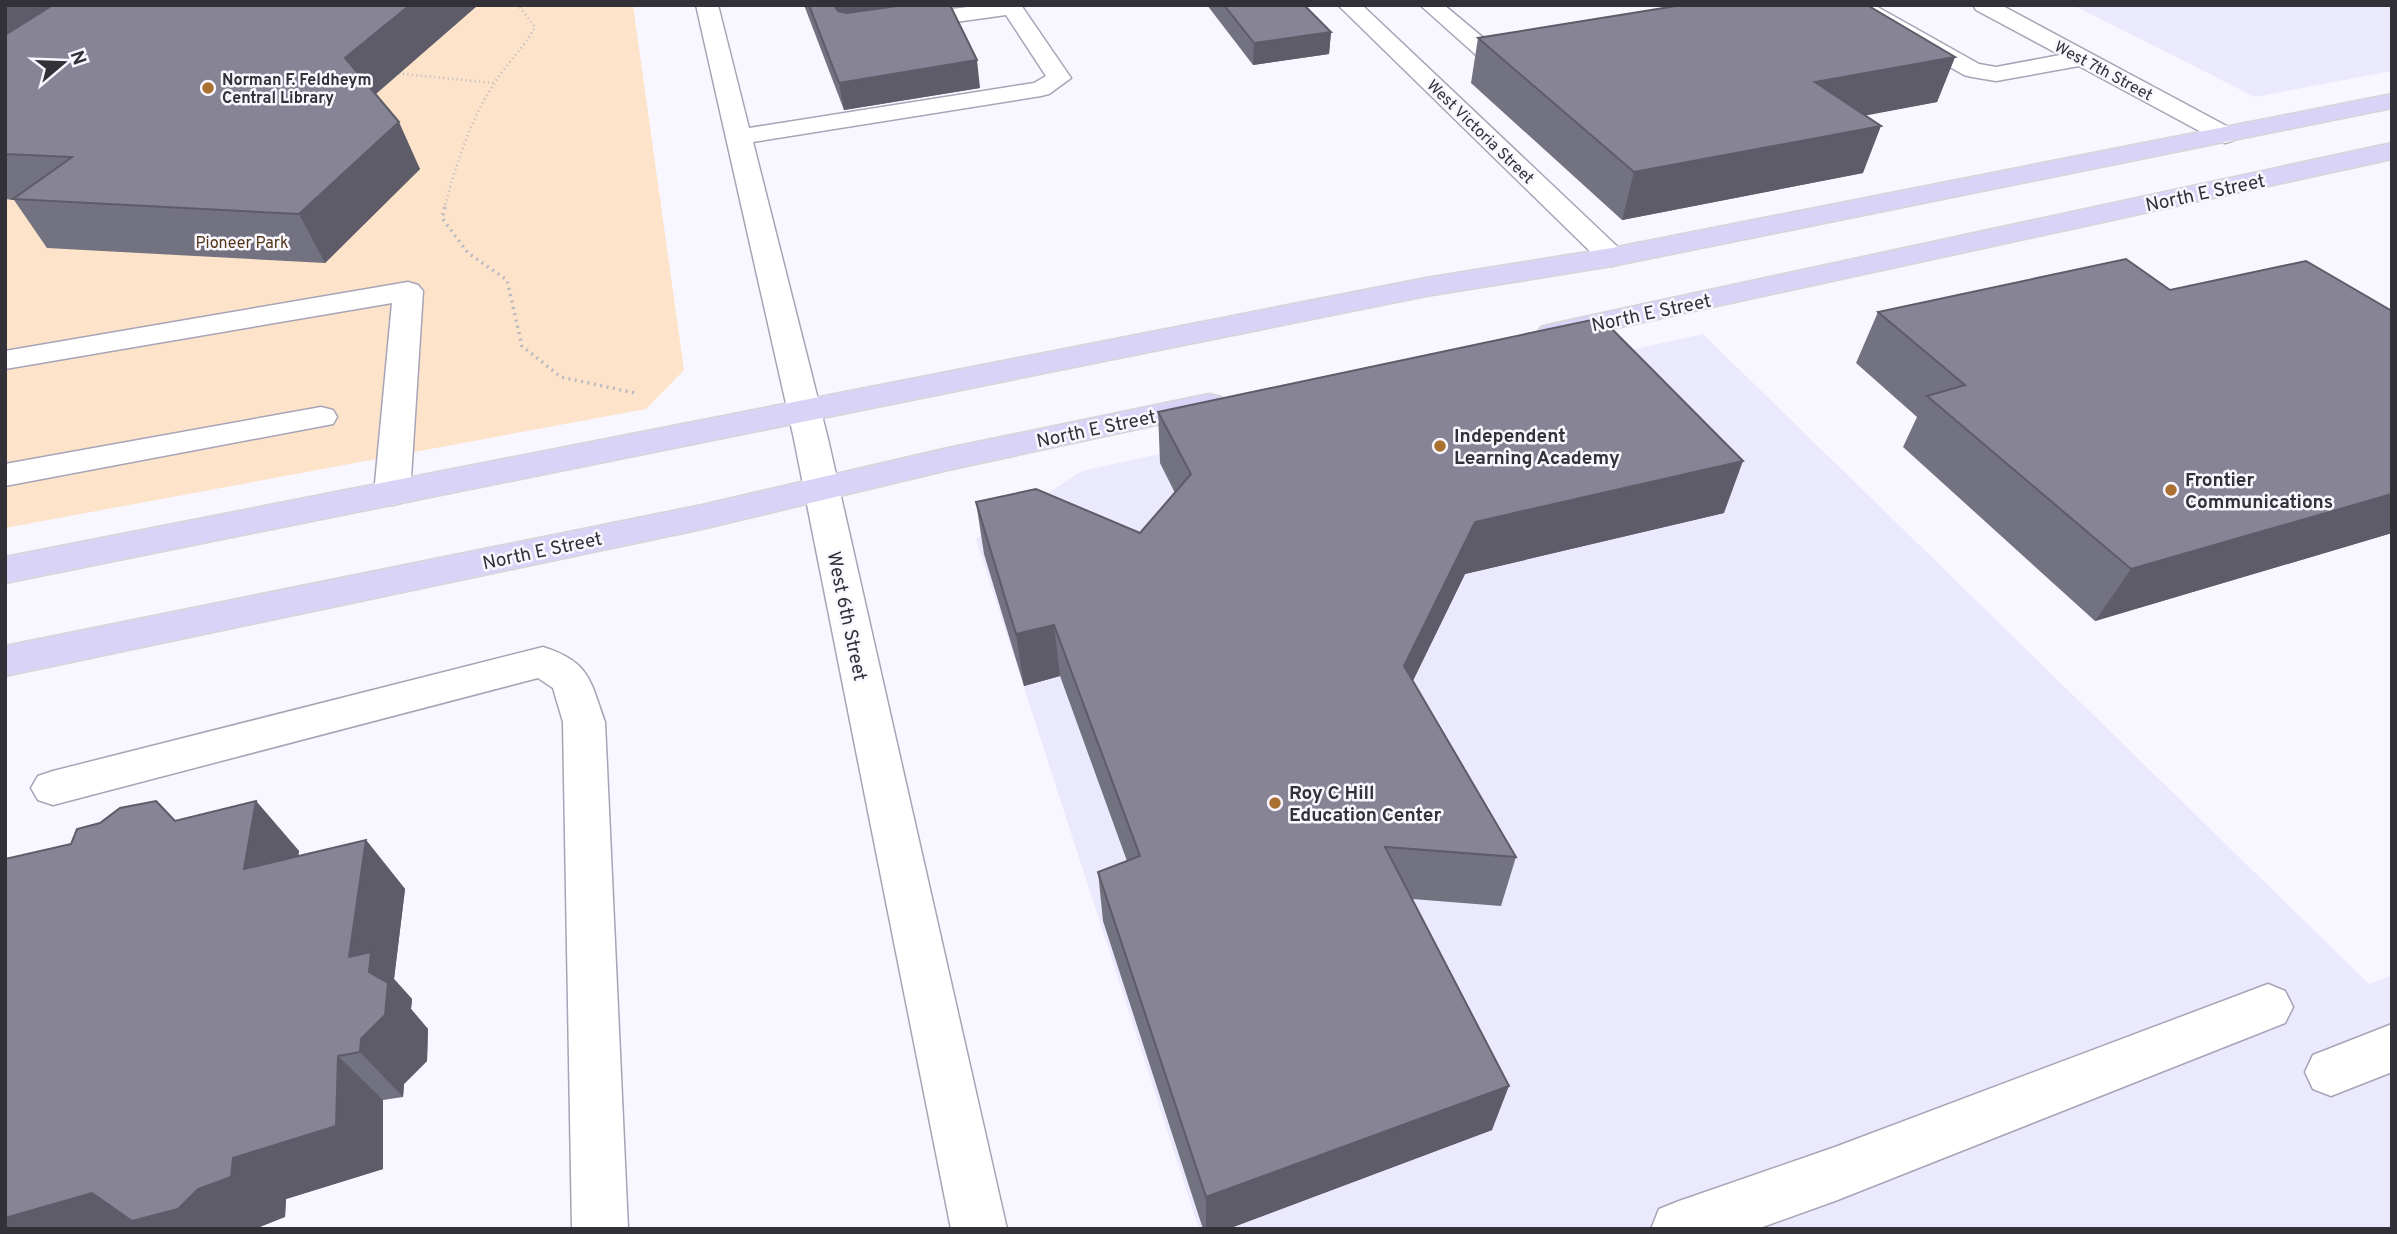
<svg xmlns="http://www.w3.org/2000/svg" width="2397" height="1234" font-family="Overpass,sans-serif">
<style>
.built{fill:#ebe9fe}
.green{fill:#fde3ca}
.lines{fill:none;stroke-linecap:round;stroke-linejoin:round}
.minor-casing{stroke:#a6a4b6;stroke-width:3}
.major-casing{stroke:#d6d6d7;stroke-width:3}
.path-far1{stroke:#bab9c0;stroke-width:2.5;stroke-dasharray:1 3.5;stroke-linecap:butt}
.path{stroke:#bab9c0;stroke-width:3.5;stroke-dasharray:2 4.5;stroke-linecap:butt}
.minor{fill:#fff;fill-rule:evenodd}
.major{fill:#d9d4f7;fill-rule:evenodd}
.wall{fill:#737280}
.shaded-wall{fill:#5e5c68}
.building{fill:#868495;stroke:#5e5c68;stroke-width:2}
.poi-dot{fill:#aa7030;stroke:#f8f7ff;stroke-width:2.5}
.labels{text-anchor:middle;stroke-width:5;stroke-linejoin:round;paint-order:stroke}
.far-street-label{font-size:16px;fill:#323138;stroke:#f8f7ff}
.far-poi-label{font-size:16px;font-weight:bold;fill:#323138;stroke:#f8f7ff;text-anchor:start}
.far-park-label{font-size:16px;fill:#543616;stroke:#f8f7ff}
.street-label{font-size:19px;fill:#323138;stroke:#f8f7ff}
.poi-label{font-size:19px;font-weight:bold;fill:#323138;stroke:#f8f7ff;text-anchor:start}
</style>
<rect width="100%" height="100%" fill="#f8f7ff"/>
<!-- built -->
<g class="built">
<path d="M2073 5H2392V71L2255 97Z"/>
<path d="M1703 334 2369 984 2392 975V1229H1199L976 539 1082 471Z"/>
</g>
<!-- green -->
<path class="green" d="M112 5H633L684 370 646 409 5 528V46Z"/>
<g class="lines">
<defs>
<g id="minor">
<path d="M696 5H718L749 128 1034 83 1046 76 1006 15 905 29 897 27 894 22 897 17 905 15 983 5H1021L1071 78 1049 94 1041 96 753 142 828 439 1007 1229H951L794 439Z"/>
<path d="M1338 5H1362L1622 251 1626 257 1622 263 1612 266 1602 263Z"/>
<path d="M1420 5H1444L1498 50 1524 46 1532 48 1535 53 1532 58C1517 61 1500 67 1485 63Z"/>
<path d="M1847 5H1874L1979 64 1996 67 2060 55 1976 10 1973 5H2001L2234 130 2238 135 2234 140 2225 143 2216 140 2079 66 1996 81 1972 77 1964 75 1850 10Z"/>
<path d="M408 282 418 285 423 291 410 494 404 502 392 505 380 502 374 494 392 303 5 369V351Z"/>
<path d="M321 407 333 410 337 417 333 424 5 486V464Z"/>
<path d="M543 647C590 662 590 680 605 722L628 1229H572L563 722 553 688 538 678 53 805 38 800 31 788 38 776 53 771Z"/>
<path d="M2268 984 2285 991 2293 1007 2285 1023 1835 1201 1757 1229H1651L1659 1209 1679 1201 1835 1147Z"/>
<path d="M2392 1024V1072L2331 1096 2313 1089 2305 1072 2313 1055Z"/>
</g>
<g id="major">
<path d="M2392 94V108L1612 266 1426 296 5 583V557L1426 278 1612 248Z"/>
<path d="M2392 143V159L1552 342 1541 339 1537 333 1541 327 1552 324Z"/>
<path d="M1209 394 1221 397 1225 404 1221 411 948 470 702 529 5 676V646L702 505 948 448Z"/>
</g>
</defs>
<!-- minor casing -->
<use href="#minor" class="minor-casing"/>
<!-- major casing -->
<use href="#major" class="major-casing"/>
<!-- path-far1 -->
<g class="path-far1">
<path d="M394 73 494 83"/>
<path d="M444 209C456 165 469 122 494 84 506 64 524 48 535 27L518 5"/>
</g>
<!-- path -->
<path class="path" d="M445 207 442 218 468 253 507 280 522 346 561 377 635 393"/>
<!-- minor -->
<use href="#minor" class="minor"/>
<!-- major -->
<use href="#major" class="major"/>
</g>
<!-- wall -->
<g class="wall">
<path d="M5 5H478L376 94 420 169 325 263 47 248 14 200 5 199Z"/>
<path d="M804 5H950L980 88 844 110Z"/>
<path d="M1207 5H1304L1331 32 1329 54 1253 65Z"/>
<path d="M1478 38 1955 57 1937 102 1865 115 1863 173 1622 220 1471 83Z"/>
<path d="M2170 290 2392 311V533L2095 621 1903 447 1917 417 1856 363 1878 312Z"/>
<path d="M1158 412 1724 513 1465 574 1413 681 1516 857 1501 906 1412 899 1492 1130 1228 1229H1203L1103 921 1098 872 1127 861 1060 676 1024 686 984 554 976 502 1140 533 1175 493 1160 463Z"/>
<path d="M256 801 299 851 298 856 366 840 405 889 394 979 412 999 411 1009 428 1029 427 1061 404 1084 403 1097 383 1100V1169L286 1199 285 1217 71 844 176 821Z"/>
</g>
<!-- shaded-wall -->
<g class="shaded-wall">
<path d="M5 5H100L5 41Z"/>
<path d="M410 5H478L365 103 345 58Z"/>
<path d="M834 5H942L842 24Z"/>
<path d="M1331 32 1329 54 1253 65 1254 43Z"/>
<path d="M1955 57 1937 102 1800 128 1815 82Z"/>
<path d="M977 60 980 88 844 110 839 83Z"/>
<path d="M399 122 420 169 325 263 299 214Z"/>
<path d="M1881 126 1863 173 1622 220 1634 172Z"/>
<path d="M1743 461 1724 513 1465 574 1395 717 1404 666 1475 522Z"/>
<path d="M2392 494V533L2095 621 2131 569Z"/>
<path d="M1054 625 1060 676 1024 686 1016 634Z"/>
<path d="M256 801 299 851 289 918 244 869Z"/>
<path d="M366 840 405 889 394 979 412 999 411 1009 428 1029 427 1061 404 1084 403 1097 360 1052 349 957Z"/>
<path d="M338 1056 383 1100V1169L286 1199 285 1217 255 1229H5V1218L92 1193 198 1189 233 1158Z"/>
<path d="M1509 1086 1492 1130 1228 1229H1206V1197Z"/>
</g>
<!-- building -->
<g class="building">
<path d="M53 5H410L345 58 399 122 299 214 13 199 72 157 5 154V35Z"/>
<path d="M809 5H834L838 11 847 13 904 5H950L977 60 839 83Z"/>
<path d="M1224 5H1304L1331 32 1254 43Z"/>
<path d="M1682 5H1867L1955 57 1815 82 1881 126 1634 172 1478 38Z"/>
<path d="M2126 259 2170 290 2306 261 2392 311V494L2131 569 1927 396 1965 385 1878 312Z"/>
<path d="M1601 318 1743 461 1475 522 1404 666 1516 857 1385 847 1509 1086 1206 1197 1098 872 1140 856 1054 625 1016 634 976 502 1036 489 1140 533 1191 474 1158 412Z"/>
<path d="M156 801 175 821 256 801 244 869 366 840 349 957 371 952 369 972 388 983 385 1015 361 1039 360 1052 338 1056 336 1126 233 1158 231 1177 198 1189 178 1209 132 1221 92 1193 5 1218V859L71 844 77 829 100 823 120 808Z"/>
</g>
<!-- markers -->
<g class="poi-dot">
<circle cx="208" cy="88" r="7"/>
<circle cx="1440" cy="446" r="7"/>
<circle cx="2171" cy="490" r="7"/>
<circle cx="1275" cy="803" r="7"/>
</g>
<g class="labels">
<!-- far-street labels -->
<g class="far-street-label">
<text transform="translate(2104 70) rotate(28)" y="6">West 7th Street</text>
<text transform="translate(1481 131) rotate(44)" y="6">West Victoria Street</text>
</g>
<!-- far-poi labels -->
<g class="far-poi-label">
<text x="222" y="85">Norman F. Feldheym<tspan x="222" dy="18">Central Library</tspan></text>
</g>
<!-- far-park labels -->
<g class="far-park-label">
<text x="242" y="248">Pioneer Park</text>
</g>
<!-- street labels -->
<g class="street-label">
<text transform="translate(2205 192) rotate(-12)" y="7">North E Street</text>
<text transform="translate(1651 312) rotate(-12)" y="7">North E Street</text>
<text transform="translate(1096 428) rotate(-12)" y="7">North E Street</text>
<text transform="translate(542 550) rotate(-12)" y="7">North E Street</text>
<text transform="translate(848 616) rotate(78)" y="7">West 6th Street</text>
</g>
<!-- poi labels -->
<g class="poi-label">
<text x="1454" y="442">Independent<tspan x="1454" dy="22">Learning Academy</tspan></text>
<text x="2185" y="486">Frontier<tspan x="2185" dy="22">Communications</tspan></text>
<text x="1289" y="799">Roy C Hill<tspan x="1289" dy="22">Education Center</tspan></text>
</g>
</g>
<!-- border -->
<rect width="2397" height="1234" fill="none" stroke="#323138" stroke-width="14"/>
<!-- north arrow -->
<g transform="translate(63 63) rotate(71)" stroke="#f8f7ff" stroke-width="5" paint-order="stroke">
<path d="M0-5L12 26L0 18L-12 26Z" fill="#323138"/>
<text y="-10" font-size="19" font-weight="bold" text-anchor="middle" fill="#323138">N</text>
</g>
</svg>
